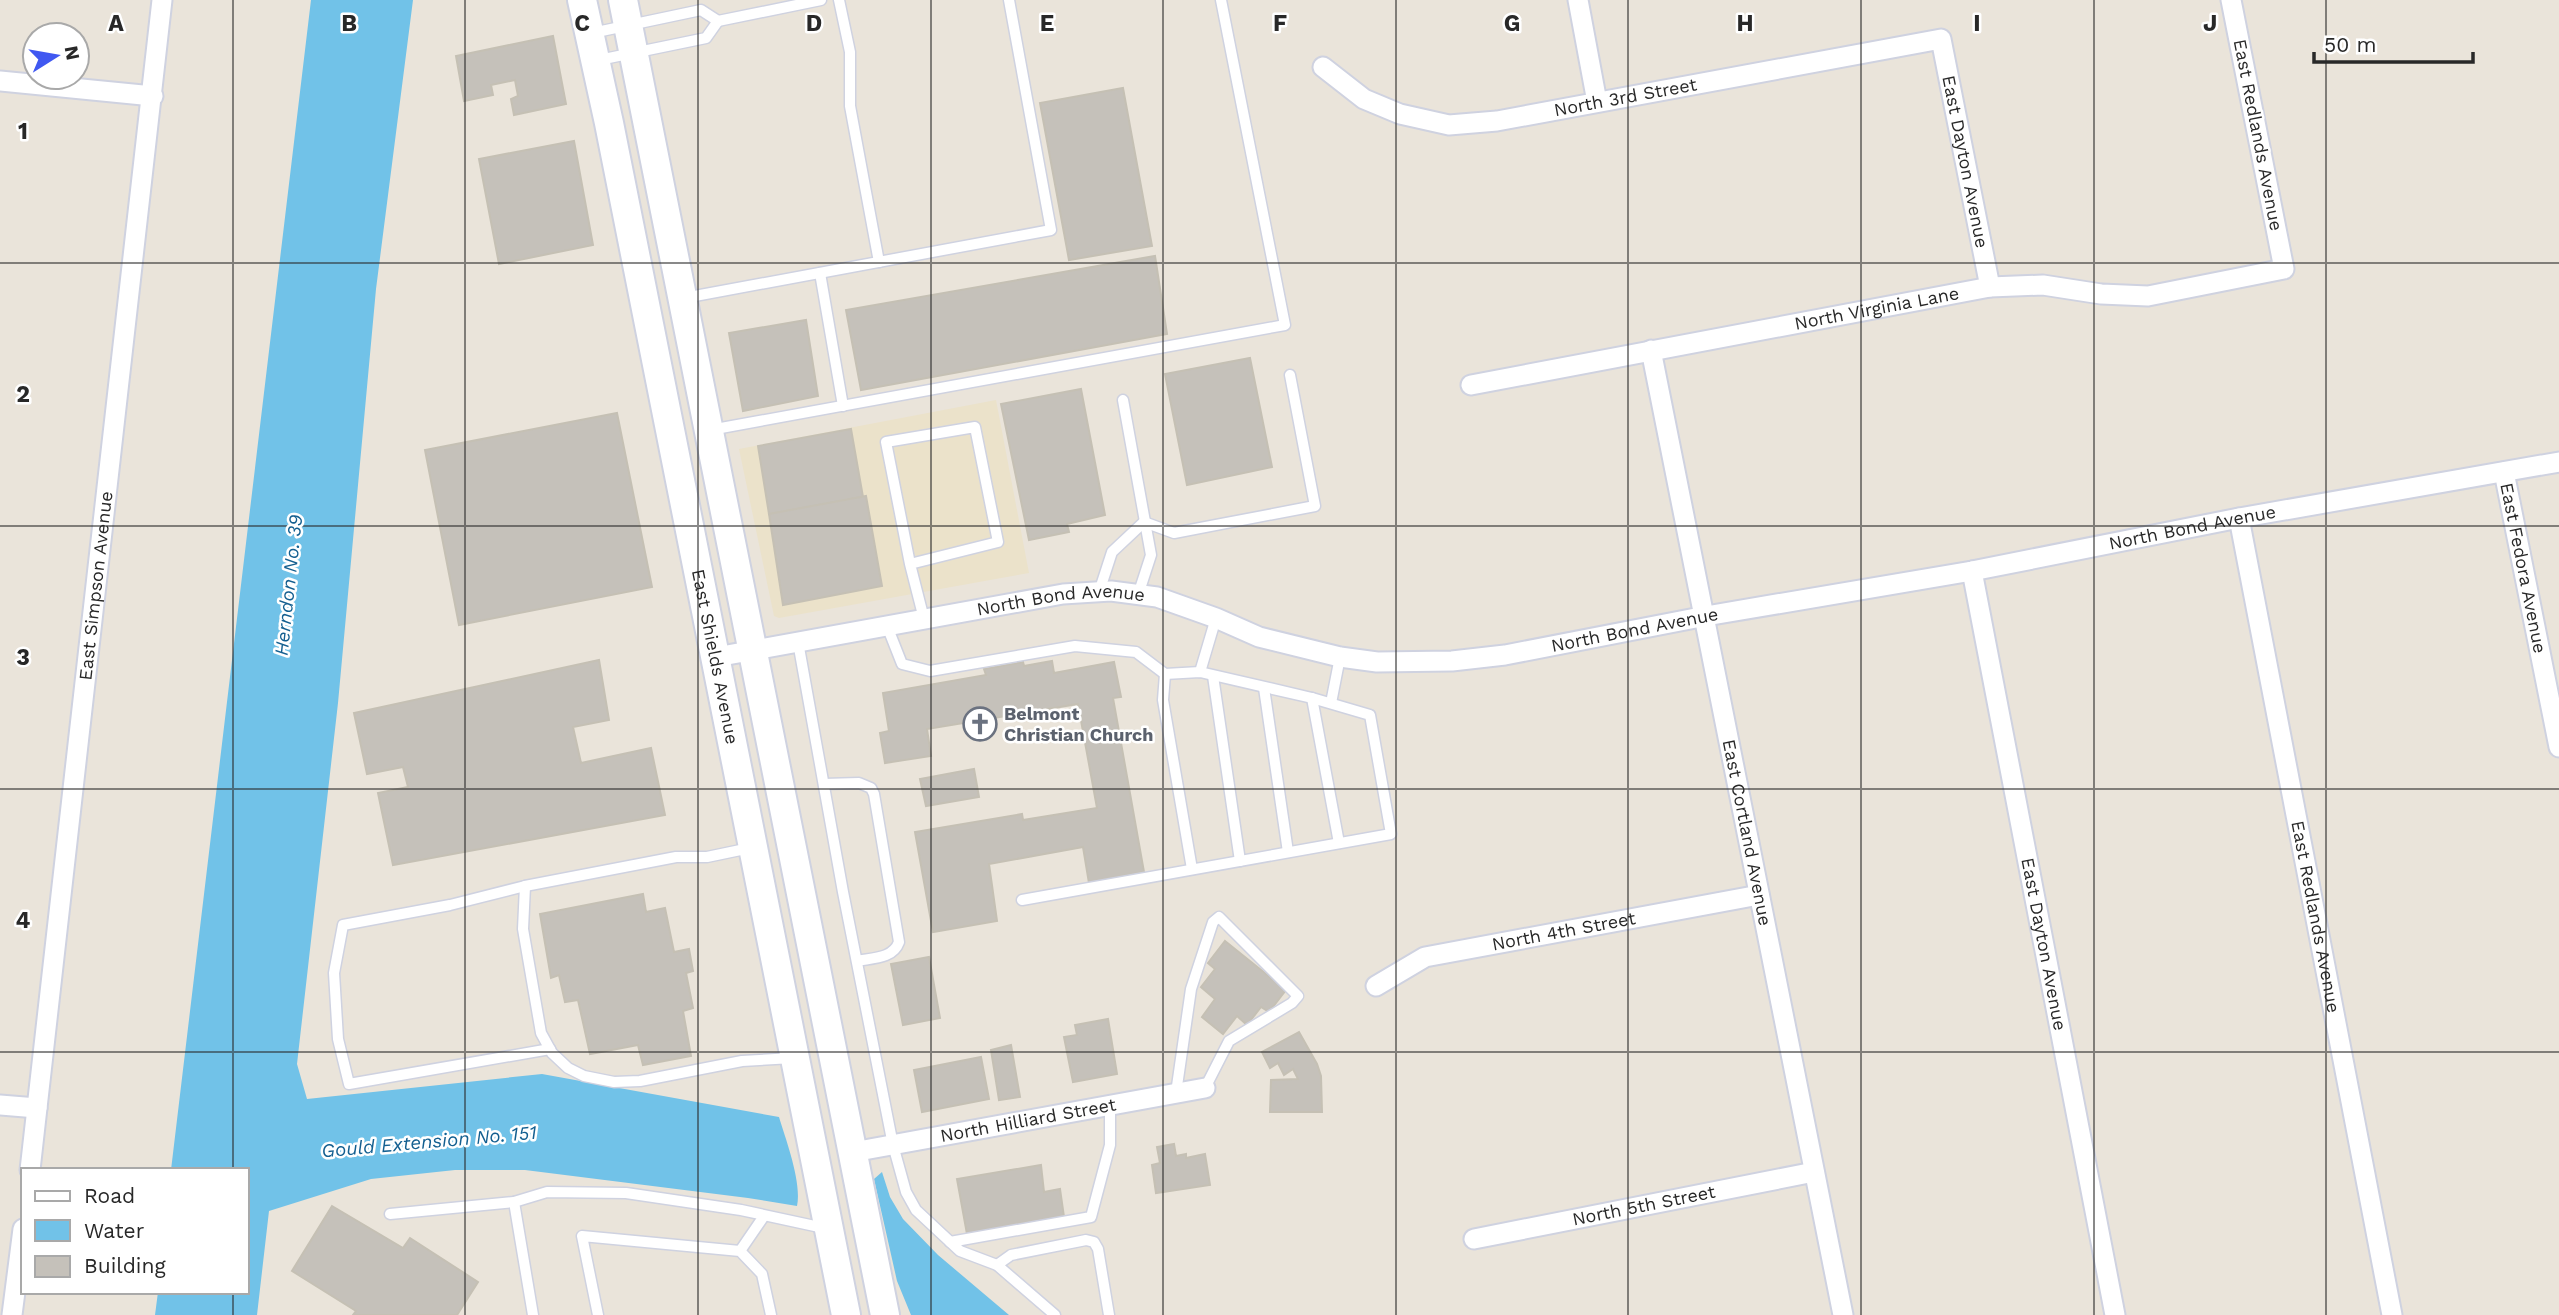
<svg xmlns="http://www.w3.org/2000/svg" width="2559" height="1315" font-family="'Work Sans',sans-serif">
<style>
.education{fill:#ebe2ca}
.water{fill:#71c2e8}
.building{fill:#c5c1ba;stroke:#c5c0b4;stroke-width:2}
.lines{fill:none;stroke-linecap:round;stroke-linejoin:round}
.service-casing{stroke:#cfd2e0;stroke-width:13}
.minor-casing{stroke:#cfd2e0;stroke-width:23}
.secondary-casing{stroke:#cfd2e0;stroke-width:32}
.service{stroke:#fff;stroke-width:10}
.minor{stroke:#fff;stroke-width:19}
.secondary{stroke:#fff;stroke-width:28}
.grid{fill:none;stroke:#282828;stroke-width:2;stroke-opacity:0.55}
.labels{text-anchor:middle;stroke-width:5;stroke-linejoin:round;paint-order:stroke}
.street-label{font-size:18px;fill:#282828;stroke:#fff}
.worship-label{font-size:18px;font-weight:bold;fill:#5b616d;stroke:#fff;text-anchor:start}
.water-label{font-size:19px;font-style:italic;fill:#135f90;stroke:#fff}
.grid-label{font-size:23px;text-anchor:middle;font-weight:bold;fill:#282828;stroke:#fff;stroke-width:5;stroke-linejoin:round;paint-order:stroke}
</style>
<rect width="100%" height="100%" fill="#eae4da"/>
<!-- education -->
<path class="education" d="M996 400 1029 573 779 618 774 616 739 449Z"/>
<!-- water -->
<g class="water">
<path d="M311 0H413L376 289 338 703 297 1064 307 1099 542 1074 779 1117C786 1140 802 1183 797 1206L748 1198 525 1170H455L371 1179 269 1211 257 1315H155L158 1292H247V1170H171Z"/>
<path d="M882 1172 890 1197 903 1219 938 1255 1009 1315H911L897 1281 874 1179Z"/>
</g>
<!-- building -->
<g class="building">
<path d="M553 36 566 104 514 115 511 99 518 96 515 80 491 85 493 95 464 101 456 56Z"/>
<path d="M1123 88 1152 246 1069 260 1040 103Z"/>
<path d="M574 141 593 245 499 264 479 159Z"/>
<path d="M1155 256 1167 334 861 390 846 310Z"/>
<path d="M806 320 818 396 743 411 729 333Z"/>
<path d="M1250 358 1272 467 1187 485 1165 374Z"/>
<path d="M1081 389 1105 515 1067 524 1069 532 1029 540 1001 404Z"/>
<path d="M617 413 652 587 459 625 425 450Z"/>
<path d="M851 429 863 497 769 514 758 446Z"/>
<path d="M866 496 882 586 783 605 769 514Z"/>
<path d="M599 660 609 720 573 727 581 763 651 748 665 815 393 865 378 793 408 787 403 767 367 774 354 713Z"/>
<path d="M1052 661 1054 673 1114 662 1121 697 1113 698 1144 872 1089 883 1083 847 989 864 997 921 933 932 915 832 1022 814 1023 820 1097 808 1078 704 927 729 931 756 885 763 880 733 889 731 883 693 986 675 984 669 1023 662 1024 666Z"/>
<path d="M974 769 979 797 926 806 920 779Z"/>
<path d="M643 894 646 912 665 908 674 952 689 949 693 971 686 973 693 1008 683 1011 691 1056 643 1065 638 1045 590 1054 578 1000 565 1002 559 975 551 978 540 914Z"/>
<path d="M1225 941 1286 990 1269 1012 1261 1007 1247 1025 1237 1016 1223 1034 1202 1017 1215 999 1201 987 1215 969 1208 963Z"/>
<path d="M929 957 940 1018 903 1025 891 964Z"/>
<path d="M1108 1019 1117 1074 1073 1082 1064 1037 1077 1035 1075 1025Z"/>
<path d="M1299 1032 1317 1064 1321 1076 1322 1112H1270L1271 1080 1298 1079 1293 1069 1284 1075 1278 1063 1270 1068 1262 1052Z"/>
<path d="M1011 1045 1020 1097 999 1100 991 1050Z"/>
<path d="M981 1057 989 1099 922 1112 914 1070Z"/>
<path d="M1174 1144 1176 1156 1186 1154V1158L1205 1154 1210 1185 1156 1193 1152 1165 1160 1163 1157 1147Z"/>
<path d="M1041 1165 1044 1192 1060 1189 1064 1217 967 1234 957 1179Z"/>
<path d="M332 1206 403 1248 410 1238 478 1282 457 1315H353L356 1311 292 1271Z"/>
</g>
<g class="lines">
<defs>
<g id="service">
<path d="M839 0 850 52V106L879 262"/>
<path d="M718 21 821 0"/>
<path d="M592 33 701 10 718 21 706 38 599 60"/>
<path d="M820 273 843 406"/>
<path d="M684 298 1051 230 1009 0"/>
<path d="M1123 400 1151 555 1138 595"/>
<path d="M710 430 1285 325 1221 0"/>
<path d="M1144 522 1174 533 1315 506 1290 375"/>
<path d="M910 564 998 542 975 427 886 442 910 564 924 619"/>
<path d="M1099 592 1112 552 1144 522"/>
<path d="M887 626 902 664 930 671 1075 646 1136 652 1165 674 1200 672 1312 698 1370 715 1391 834 1022 900"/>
<path d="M798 642 843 892 893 1145 906 1192 916 1210 960 1251 997 1265 1055 1315"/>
<path d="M1200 672 1216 618"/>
<path d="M1165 674 1163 700 1192 869"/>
<path d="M1213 676 1240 861"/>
<path d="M1264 688 1288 852"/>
<path d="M1312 698 1339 843"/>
<path d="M1331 703 1340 657"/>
<path d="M824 784 859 783 871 788 874 794 899 942C893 959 872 958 857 961"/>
<path d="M525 886 523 929 541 1033 552 1053 568 1068 584 1076 614 1082 640 1081 742 1061 793 1058"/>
<path d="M550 1049 349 1084 338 1039 334 973 343 925 450 905 525 886 676 857H707L750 848"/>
<path d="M1176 1093 1191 989 1213 922 1219 917 1298 996 1292 1003 1229 1041 1205 1088"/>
<path d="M514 1202 533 1315"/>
<path d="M390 1214 514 1202 547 1192 626 1193 741 1210 824 1228"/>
<path d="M950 1242 1091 1217 1110 1145V1106"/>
<path d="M740 1251 764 1216"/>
<path d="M997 1265 1011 1255 1086 1240 1094 1242 1098 1249 1109 1315"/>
<path d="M598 1315 582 1236 740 1251 762 1274 771 1315"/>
</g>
<g id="minor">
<path d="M1578 0 1597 102"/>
<path id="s1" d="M1323 67 1364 99 1400 114 1449 125 1497 121 1941 39 1990 287"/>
<path d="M0 81 153 96"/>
<path id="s2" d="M1651 350 1843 1315"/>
<path id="s3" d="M1471 385 1990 287 2043 285 2101 294 2148 296 2284 269 2231 0"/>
<path id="s4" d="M2504 472 2559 747"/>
<path id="s5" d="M2239 518 2392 1315"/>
<path id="s6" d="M1972 571 2115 1315"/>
<path id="s7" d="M716 657 1063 594 1111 591 1157 597 1216 618 1259 637 1340 657 1377 662 1452 661 1505 655 1706 616 1972 571 2239 518 2559 462"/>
<path id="s8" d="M1376 986 1425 957 1759 895"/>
<path d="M0 1105 37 1108"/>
<path id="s9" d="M853 1152 1205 1088"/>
<path id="s10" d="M30 1170 162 0"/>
<path id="s11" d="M1474 1239 1814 1172"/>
<path d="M12 1315 23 1229"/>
</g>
<g id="secondary">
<path id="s12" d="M582 0 609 123 846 1315"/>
<path d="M623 0 885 1315"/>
</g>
</defs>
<!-- service casing -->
<use href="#service" class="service-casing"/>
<!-- minor casing -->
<use href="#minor" class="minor-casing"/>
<!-- secondary casing -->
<use href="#secondary" class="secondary-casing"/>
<!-- service -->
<use href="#service" class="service"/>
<!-- minor -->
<use href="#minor" class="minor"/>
<!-- secondary -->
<use href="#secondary" class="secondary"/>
</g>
<!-- grid -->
<path class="grid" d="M233 0V1170M465 0V1315M698 0V1315M931 0V1315M1163 0V1315M1396 0V1315M1628 0V1315M1861 0V1315M2094 0V1315M2326 0V1315M0 263H2559M0 526H2559M0 789H2559M0 1052H2559M233 1292V1315"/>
<!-- icons -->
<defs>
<symbol id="church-ring" viewBox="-11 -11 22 22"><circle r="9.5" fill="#fff" stroke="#6b7280" stroke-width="1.5"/><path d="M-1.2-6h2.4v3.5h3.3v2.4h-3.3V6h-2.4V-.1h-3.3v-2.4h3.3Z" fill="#6b7280"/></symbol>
</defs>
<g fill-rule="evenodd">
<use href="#church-ring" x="961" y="705" width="38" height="38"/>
</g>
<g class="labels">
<!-- street labels -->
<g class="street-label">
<text dy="6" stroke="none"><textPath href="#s1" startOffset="320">North 3rd Street</textPath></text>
<text transform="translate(2258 135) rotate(79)" y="6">East Redlands Avenue</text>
<text dy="6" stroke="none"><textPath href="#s1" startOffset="766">East Dayton Avenue</textPath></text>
<text dy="6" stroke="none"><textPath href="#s3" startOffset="413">North Virginia Lane</textPath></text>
<text dy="6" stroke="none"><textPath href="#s7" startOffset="1505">North Bond Avenue</textPath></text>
<text dy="6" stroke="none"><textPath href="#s4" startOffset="98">East Fedora Avenue</textPath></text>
<text dy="6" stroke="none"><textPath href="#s10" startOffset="588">East Simpson Avenue</textPath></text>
<text dy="6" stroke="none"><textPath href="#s7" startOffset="350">North Bond Avenue</textPath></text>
<text dy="6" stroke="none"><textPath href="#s7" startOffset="938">North Bond Avenue</textPath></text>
<text dy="6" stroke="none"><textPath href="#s12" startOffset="670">East Shields Avenue</textPath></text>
<text dy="6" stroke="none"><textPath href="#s2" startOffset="492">East Cortland Avenue</textPath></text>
<text dy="6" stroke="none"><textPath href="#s5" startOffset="406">East Redlands Avenue</textPath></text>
<text dy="6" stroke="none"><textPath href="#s8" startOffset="198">North 4th Street</textPath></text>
<text dy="6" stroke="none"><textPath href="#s6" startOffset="380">East Dayton Avenue</textPath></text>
<text dy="6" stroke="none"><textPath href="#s9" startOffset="178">North Hilliard Street</textPath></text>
<text dy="6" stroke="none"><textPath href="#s11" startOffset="173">North 5th Street</textPath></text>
</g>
<!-- worship labels -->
<g class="worship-label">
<text x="1004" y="720">Belmont<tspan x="1004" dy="21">Christian Church</tspan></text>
</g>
<!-- water labels -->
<g class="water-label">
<text transform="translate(288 585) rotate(-84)" y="7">Herndon No. 39</text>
<text transform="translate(429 1141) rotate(-5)" y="7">Gould Extension No. 151</text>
</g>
</g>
<g class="grid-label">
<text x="116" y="31">A</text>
<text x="349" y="31">B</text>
<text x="582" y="31">C</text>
<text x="814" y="31">D</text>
<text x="1047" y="31">E</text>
<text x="1280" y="31">F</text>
<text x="1512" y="31">G</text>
<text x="1745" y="31">H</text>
<text x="1977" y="31">I</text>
<text x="2210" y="31">J</text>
<text x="23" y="139">1</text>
<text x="23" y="402">2</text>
<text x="23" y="665">3</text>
<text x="23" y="928">4</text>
</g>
<!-- legend -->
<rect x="21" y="1168" width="228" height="126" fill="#ffffff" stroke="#a9a9a9" stroke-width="2"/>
<rect x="35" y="1191" width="35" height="10" fill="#ffffff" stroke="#a9a9a9" stroke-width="2"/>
<text x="84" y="1203" font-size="21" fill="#282828">Road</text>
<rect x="35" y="1220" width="35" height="21" fill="#71c2e8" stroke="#a9a9a9" stroke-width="2"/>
<text x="84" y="1238" font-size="21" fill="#282828">Water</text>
<rect x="35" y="1256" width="35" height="21" fill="#c5c1ba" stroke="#a9a9a9" stroke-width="2"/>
<text x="84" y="1273" font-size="21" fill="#282828">Building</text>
<!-- north arrow -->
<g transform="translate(56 56) rotate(79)"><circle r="33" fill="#ffffff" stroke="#a9a9a9" stroke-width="2"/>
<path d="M0-5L12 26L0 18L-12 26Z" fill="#4058f1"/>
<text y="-10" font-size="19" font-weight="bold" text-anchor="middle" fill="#282828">N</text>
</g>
<!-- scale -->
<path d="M2314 52v10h159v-10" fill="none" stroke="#282828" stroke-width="3.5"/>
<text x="2324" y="52" font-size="21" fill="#282828" stroke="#ffffff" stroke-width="5" paint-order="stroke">50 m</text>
</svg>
